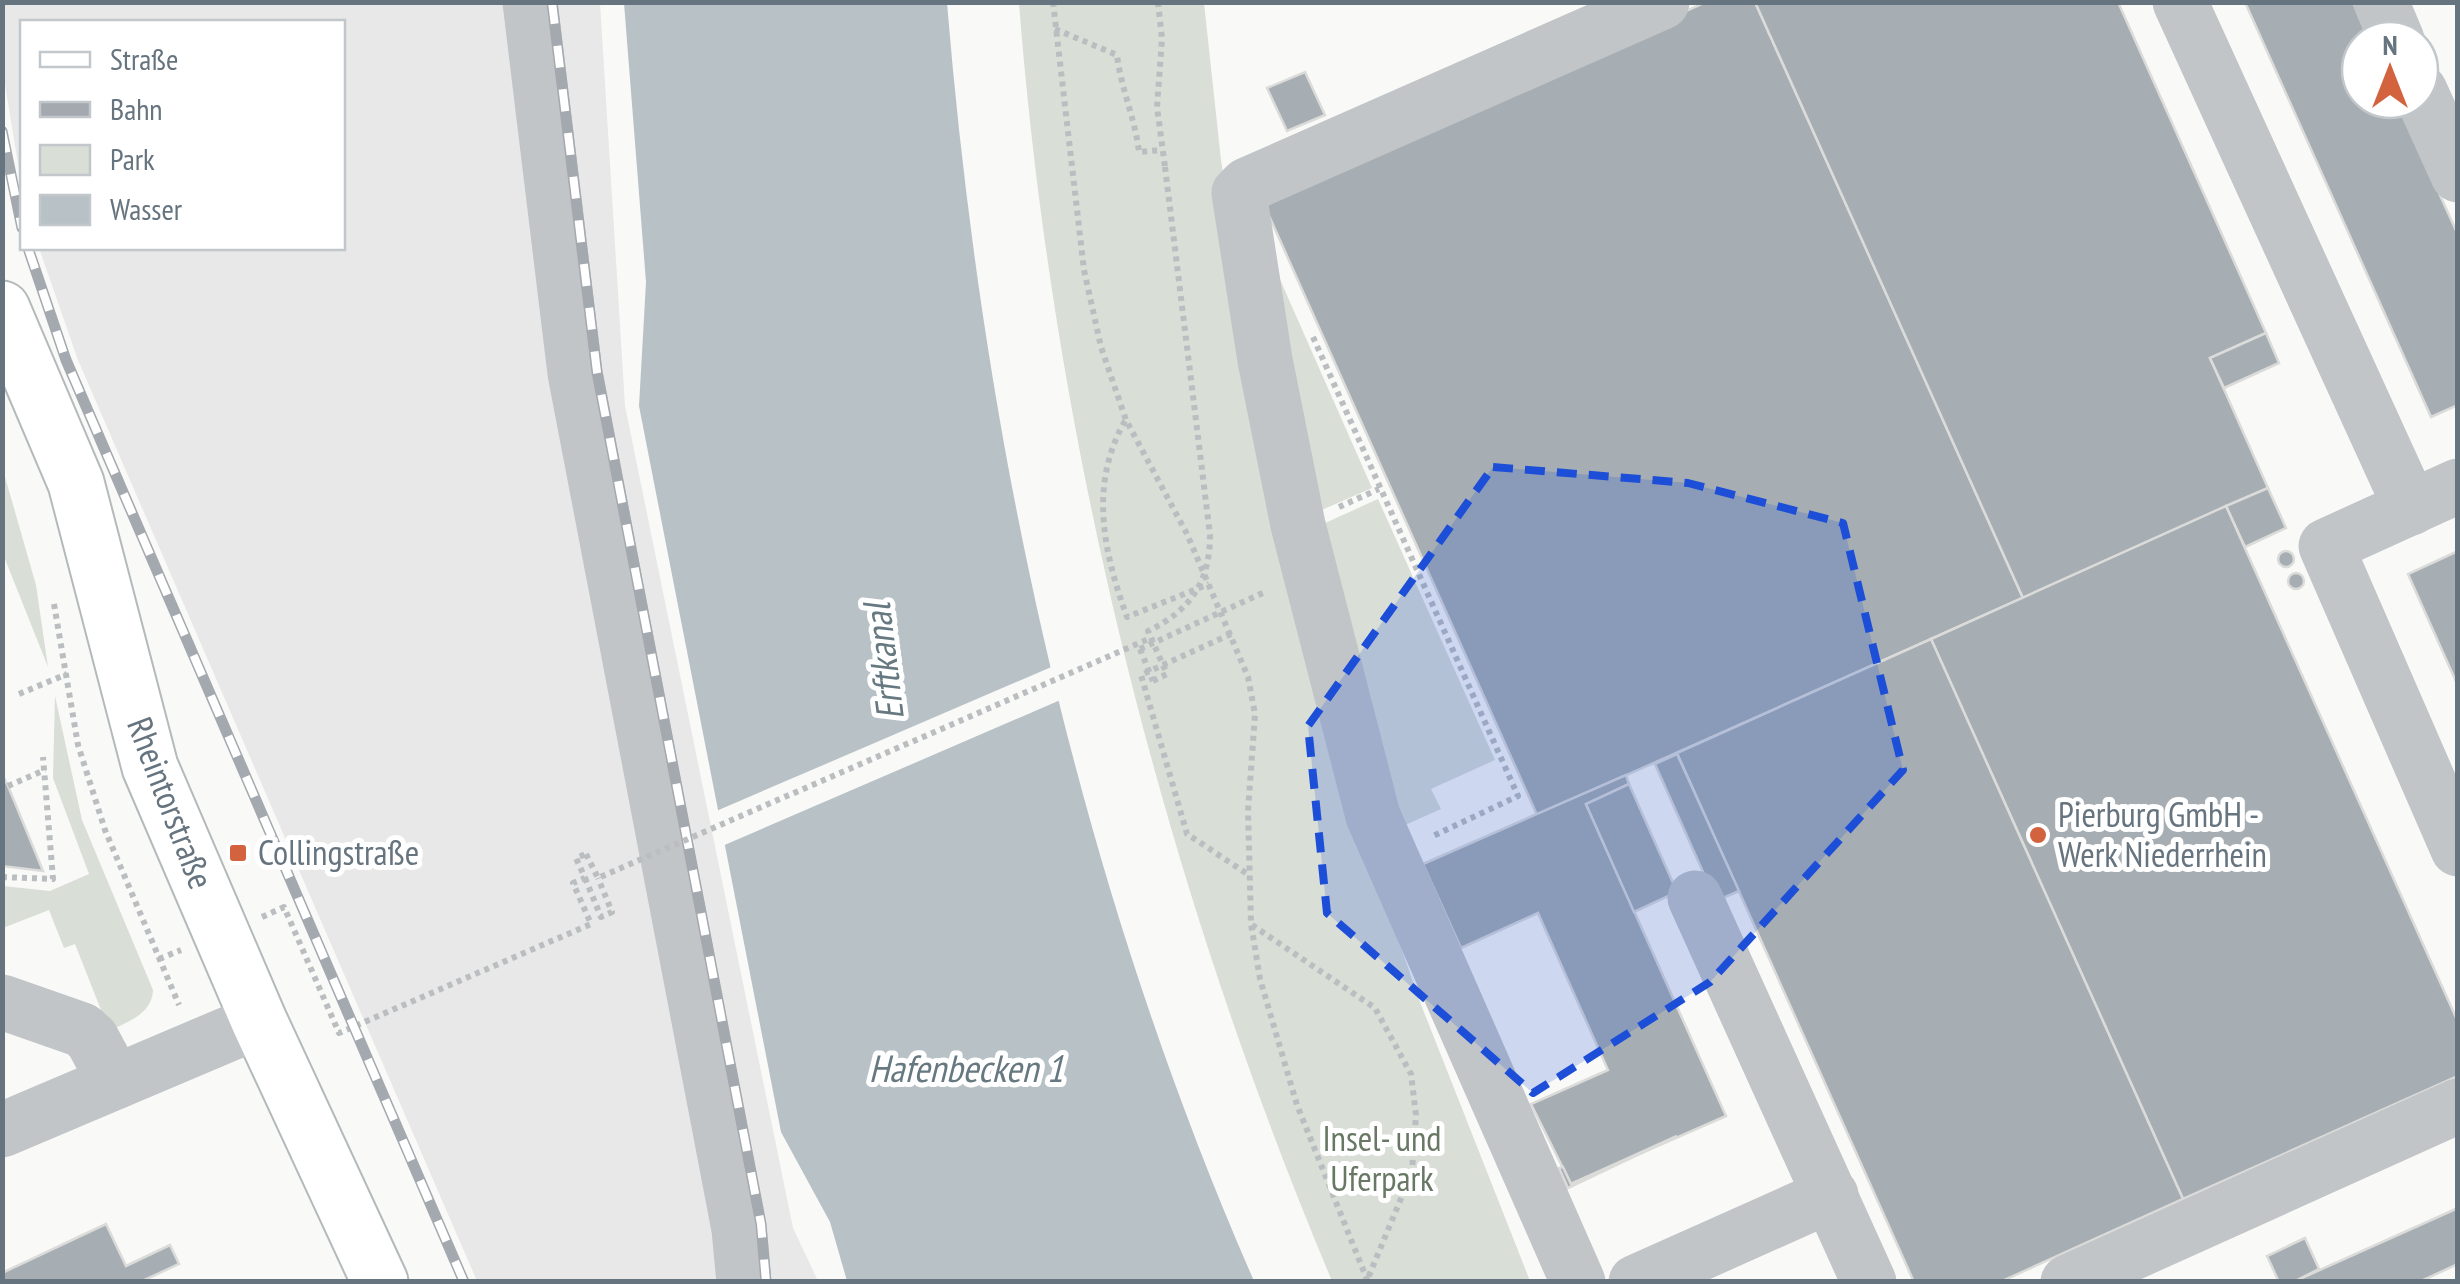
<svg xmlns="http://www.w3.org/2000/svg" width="2460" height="1284" font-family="'PT Sans Narrow',sans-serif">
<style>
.built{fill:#e7e8e7}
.green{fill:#d9ded7}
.water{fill:#b8c2c6}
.pier{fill:#f9f9f7}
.building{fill:#a6aeb3;stroke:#dbdbd9;stroke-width:2.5}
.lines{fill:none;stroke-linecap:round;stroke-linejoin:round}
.major-casing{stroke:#b4b9bc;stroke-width:59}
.path{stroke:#bbbec0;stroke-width:6;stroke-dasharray:5 5;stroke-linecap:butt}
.minor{stroke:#c1c5c8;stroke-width:55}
.major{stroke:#fff;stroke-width:55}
.rail-casing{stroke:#a3a9ae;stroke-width:11}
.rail{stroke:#fff;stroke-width:8;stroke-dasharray:22;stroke-linecap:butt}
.path-bridge{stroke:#bbbec0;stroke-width:6;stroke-dasharray:5 5;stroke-linecap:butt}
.marked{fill:#1d4ed8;fill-opacity:0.2;stroke:#1d4ed8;stroke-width:8;stroke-dasharray:20 12;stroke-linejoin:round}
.poi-dot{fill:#d3633e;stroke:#fff;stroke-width:4}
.labels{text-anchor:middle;stroke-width:10;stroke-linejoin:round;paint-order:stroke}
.street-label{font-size:35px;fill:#66747f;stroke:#fff}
.poi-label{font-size:35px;fill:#66747f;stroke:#fff;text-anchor:start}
.park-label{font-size:35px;fill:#687865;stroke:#fff}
.water-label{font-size:38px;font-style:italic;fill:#677980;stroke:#fff}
</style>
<rect width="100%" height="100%" fill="#f9f9f7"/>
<!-- built -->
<path class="built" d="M2 3H600L625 406 793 1228 818 1281H477L78 360 39 248H342V22H22V188L3 72Z"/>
<!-- green -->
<g class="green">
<path d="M1019 3H1204L1221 160 1252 366 1374 870 1420 1002 1530 1281H1332C1162 878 1053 440 1019 3Z"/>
<path d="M1256 225 1372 488 1308 516Z"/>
<path d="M3 470 36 585 48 667 3 554Z"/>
<path d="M1378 499 1495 760 1431 789 1441 809 1394 830 1312 529Z"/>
<path d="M55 696 82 820 153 990C152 1017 121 1024 100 1035L103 1015 75 944 64 948 49 910 3 928V886L50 891 89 874 53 778Z"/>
</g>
<!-- water -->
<path class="water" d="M624 3H947C983 441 1077 877 1254 1281H847L830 1222 781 1132 639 406 646 282Z"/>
<!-- pier -->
<path class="pier" d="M1056 665 1065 698 720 847 714 812Z"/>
<!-- building -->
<g class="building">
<path d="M1706 2H1755L2023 598 1537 815 1262 200Z"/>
<path d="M1755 2H2118L2266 333 2210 358 2268 488 2023 598Z"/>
<path d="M2245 2H2353L2370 40H2360V100H2397L2458 235V405L2431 417Z"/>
<path d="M1305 72 1325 115 1287 131 1267 88Z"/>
<path d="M2266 333 2279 363 2224 388 2210 358Z"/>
<path d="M2268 488 2286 528 2245 547 2226 506Z"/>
<path d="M2226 506 2458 1022V1076L2183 1199 1931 639Z"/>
<path d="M2458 551V686L2408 574Z"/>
<circle cx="2286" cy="559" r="8"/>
<circle cx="2296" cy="581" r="8"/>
<path d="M1931 639 2183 1199 2000 1282H1914L1677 753Z"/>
<path d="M1677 754 1739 891 1716 901 1655 764Z"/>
<path d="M2 774 8 786 43 871 2 866Z"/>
<path d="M1626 775 1629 784 1586 804 1726 1116 1571 1184 1531 1104 1608 1070 1538 913 1461 948 1423 864Z"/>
<path d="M1629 784 1677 892 1634 912 1586 804Z"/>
<path d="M1677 1136 1568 1188 1559 1168 1563 1167 1571 1184Z"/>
<path d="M2458 1208V1264L2419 1282H2293Z"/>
<path d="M106 1224 126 1266 170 1245 179 1264 140 1282H2V1273Z"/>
<path d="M2305 1238 2319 1269 2293 1282H2279L2267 1256Z"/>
</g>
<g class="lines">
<defs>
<path id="major" d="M2 309 76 483 150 767 259 1021 380 1282"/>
</defs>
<!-- major casing -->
<use href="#major" class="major-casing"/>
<!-- path -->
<g class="path">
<path d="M1053 2 1084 270 1101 347 1126 420 1187 534 1248 677 1255 714 1248 811 1251 924 1260 979 1297 1105 1368 1282"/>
<path d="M1158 2 1162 39 1157 107 1165 167"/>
<path d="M1055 29 1117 55C1121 89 1135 118 1139 152L1162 150"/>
<path d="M1313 337 1518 796 1433 836"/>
<path d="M1125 421C1089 484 1103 551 1127 617L1209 584"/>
<path d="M1339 507 1379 489"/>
<path d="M54 604 78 745 105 830 179 1005"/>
<path d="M1231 634 1141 675 1187 834 1249 875"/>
<path d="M1140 649 1267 591"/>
<path d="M1153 681 1167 674"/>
<path d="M19 694 67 674"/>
<path d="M8 786 45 770"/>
<path d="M2 877 53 879 43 757"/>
<path d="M585 878 601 917 612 912 598 878"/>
<path d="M262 917 284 907 339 1033 591 924 573 883 585 878 576 858 586 854"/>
<path d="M1252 925 1375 1008 1411 1074 1416 1115 1412 1172 1368 1278"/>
<path d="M159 959 181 950"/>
</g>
<!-- minor -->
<g class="minor">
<path d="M530 2 575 373 739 1229 744 1282"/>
<path d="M2180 2 2411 508"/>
<path d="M2381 2 2397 40"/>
<path d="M2420 91 2458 175"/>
<path d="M2458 486 2326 546 2458 849"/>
<path d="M1695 898 1869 1282"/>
<path d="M2 1002 82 1030 92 1039 115 1082"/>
<path d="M2 1130 259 1021"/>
<path d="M1578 1282 1373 816 1298 525 1265 360 1239 193 1247 185 1662 2"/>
<path d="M1636 1282 1831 1195"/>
<path d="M2068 1282 2458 1106"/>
</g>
<!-- major -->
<use href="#major" class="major"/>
<defs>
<g id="rail">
<path d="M552 2 597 372 761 1224 766 1282"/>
<path d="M2 131 22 228"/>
<path d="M28 248 66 360 464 1282"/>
</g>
</defs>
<!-- rail casing -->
<use href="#rail" class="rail-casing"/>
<!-- rail -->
<use href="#rail" class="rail"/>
<!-- path-bridge -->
<g class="path-bridge">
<path d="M1165 167 1210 535C1210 582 1190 611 1148 631L1167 674"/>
<path d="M1140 649 1153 681"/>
<path d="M586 854 598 878 1151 638"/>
</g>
</g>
<!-- marked area -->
<path class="marked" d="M1493 467 1688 483 1843 523 1903 770 1710 982 1533 1093 1327 913 1308 726Z"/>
<!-- markers -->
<g class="poi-dot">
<circle cx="2038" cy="835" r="10"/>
<rect x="228" y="843" width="20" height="20" rx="5"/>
</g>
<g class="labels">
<!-- street labels -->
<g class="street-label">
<text transform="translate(170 803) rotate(69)" y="12">Rheintorstraße</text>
</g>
<!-- poi labels -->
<g class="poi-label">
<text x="2058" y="827">Pierburg GmbH -<tspan x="2058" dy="40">Werk Niederrhein</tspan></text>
<text x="258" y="865">Collingstraße</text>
</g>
<!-- park labels -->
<g class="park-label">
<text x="1382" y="1151">Insel- und<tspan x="1382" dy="40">Uferpark</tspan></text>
</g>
<!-- water labels -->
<g class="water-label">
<text transform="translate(884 662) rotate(-97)" y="13">Erftkanal</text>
<text x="966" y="1082">Hafenbecken 1</text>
</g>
</g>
<!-- border -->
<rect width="2460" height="1284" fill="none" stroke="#66747f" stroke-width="10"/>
<!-- legend -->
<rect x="20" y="20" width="325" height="230" fill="#ffffff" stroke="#c2c7cc" stroke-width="2.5"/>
<rect x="40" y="52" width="50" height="15" fill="#ffffff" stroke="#c2c7cc" stroke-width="2.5"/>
<text x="110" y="70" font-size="30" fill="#66747f">Straße</text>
<rect x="40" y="102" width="50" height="15" fill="#a3a9ae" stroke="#c2c7cc" stroke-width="2.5"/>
<text x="110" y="120" font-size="30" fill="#66747f">Bahn</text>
<rect x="40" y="145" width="50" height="30" fill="#d9ded7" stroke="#c2c7cc" stroke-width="2.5"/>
<text x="110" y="170" font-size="30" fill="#66747f">Park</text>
<rect x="40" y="195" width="50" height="30" fill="#b8c2c6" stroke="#c2c7cc" stroke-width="2.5"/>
<text x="110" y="220" font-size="30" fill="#66747f">Wasser</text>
<!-- north arrow -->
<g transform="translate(2390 70)"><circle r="48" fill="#ffffff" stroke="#c2c7cc" stroke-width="2.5"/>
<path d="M0-8L18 38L0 25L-18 38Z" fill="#d3633e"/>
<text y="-15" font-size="28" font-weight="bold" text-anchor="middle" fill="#66747f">N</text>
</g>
</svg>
